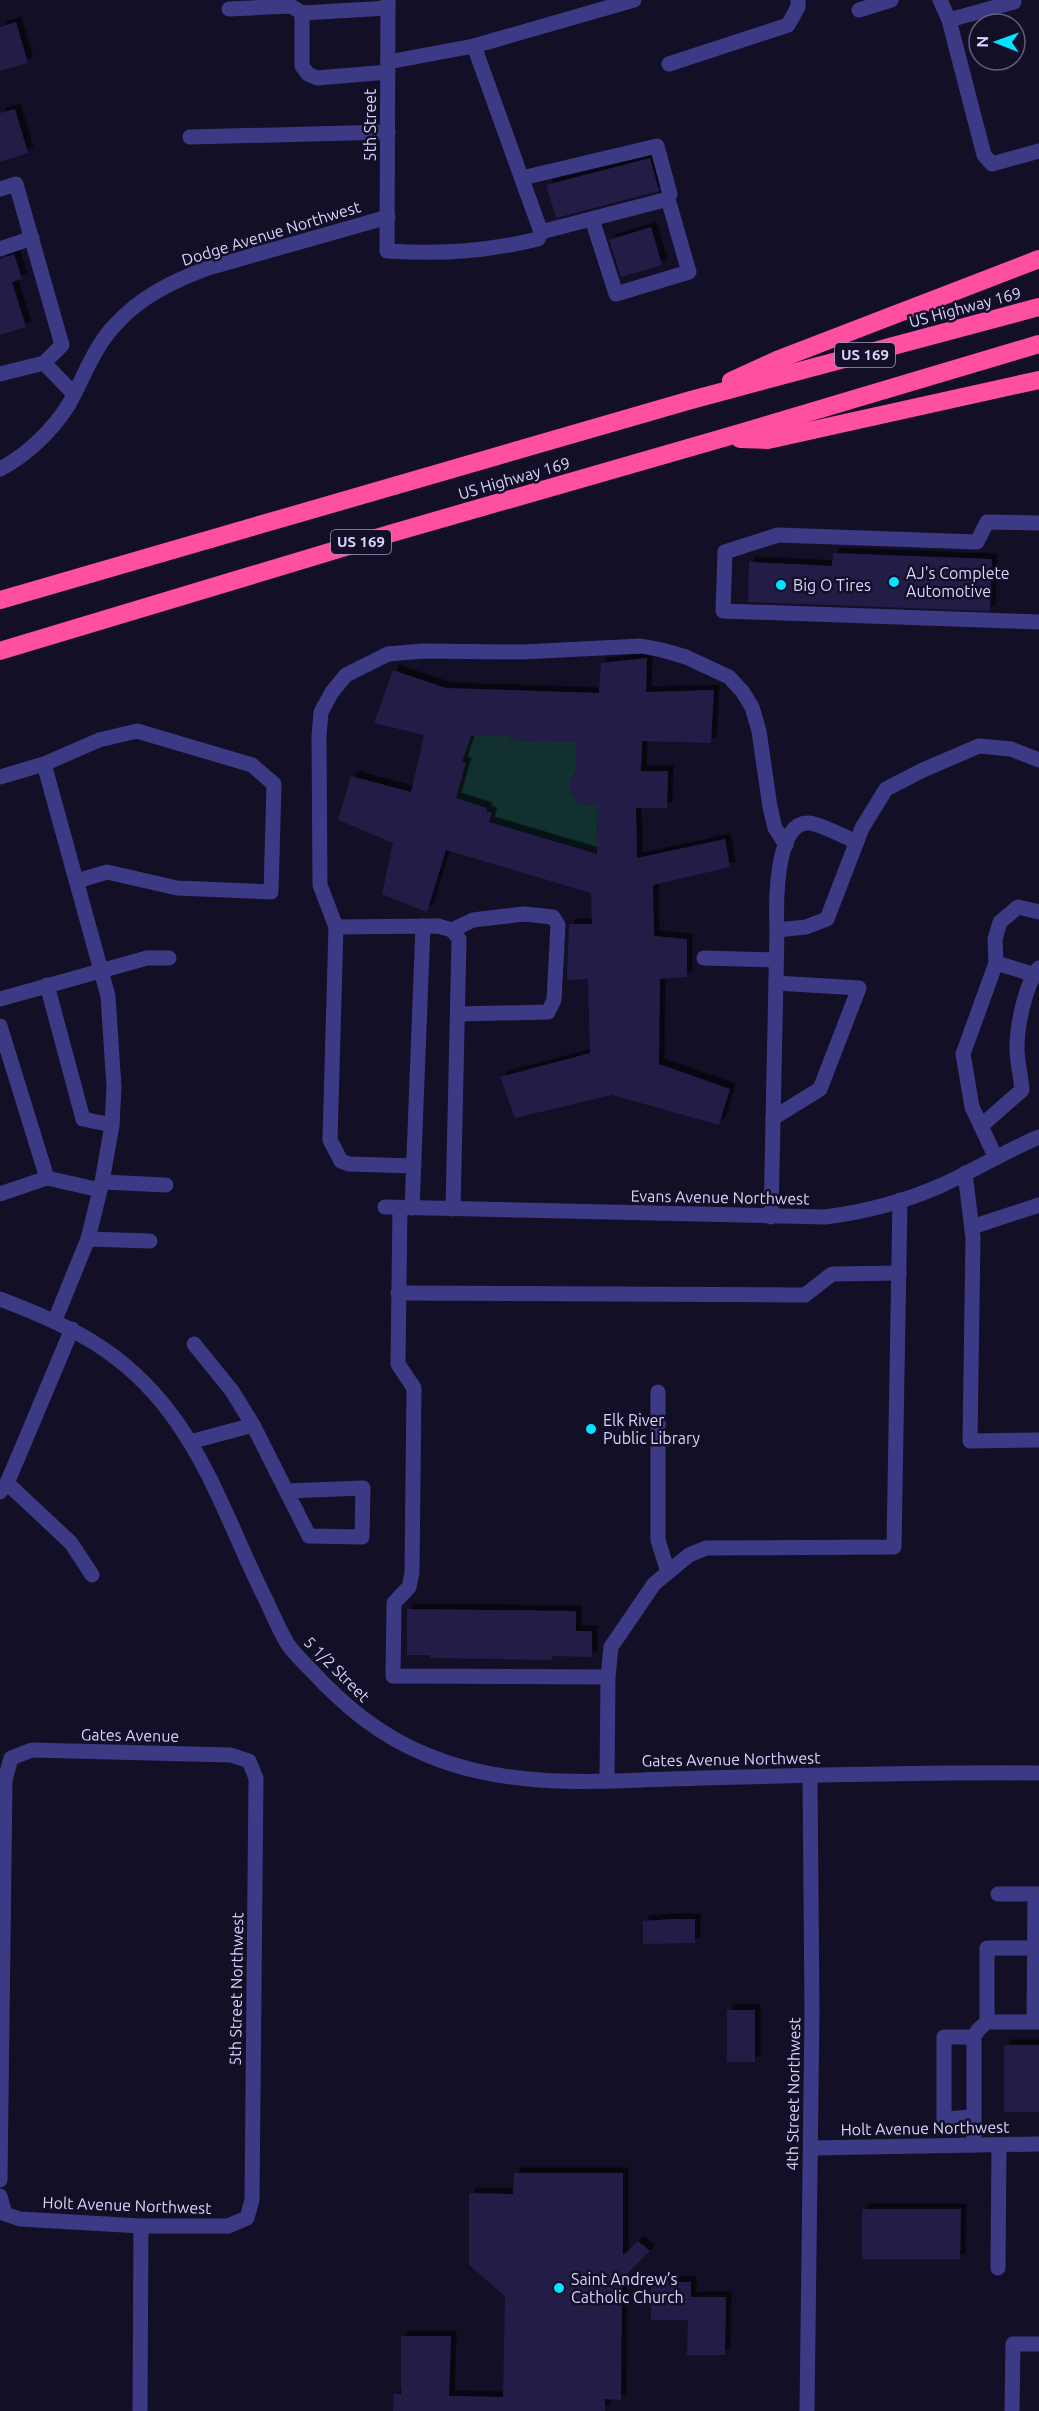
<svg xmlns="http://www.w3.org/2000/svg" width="1039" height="2411" font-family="Ubuntu,sans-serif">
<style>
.green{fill:#12302f}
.building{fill:#241b47;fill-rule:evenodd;filter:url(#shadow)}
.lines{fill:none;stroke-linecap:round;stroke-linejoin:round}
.minor{stroke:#3d3a85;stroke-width:15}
.highway{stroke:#ff4fa3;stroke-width:18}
.poi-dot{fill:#00e5ff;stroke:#130f26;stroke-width:2}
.labels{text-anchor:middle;stroke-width:5;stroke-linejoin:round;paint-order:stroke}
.shield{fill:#130f26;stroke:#9e99be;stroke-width:1.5}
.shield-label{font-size:15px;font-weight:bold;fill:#d9d4ff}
.street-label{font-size:16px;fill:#d9d4ff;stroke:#130f26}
.poi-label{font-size:16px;fill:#d9d4ff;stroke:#130f26;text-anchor:start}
</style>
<defs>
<filter id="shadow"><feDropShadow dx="5.5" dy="-5.5" stdDeviation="0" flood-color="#0009"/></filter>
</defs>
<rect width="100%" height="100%" fill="#130f26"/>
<!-- green -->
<path class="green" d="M470 733 475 736H486V733H509V740L591 742 570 783 571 791 578 799V804L598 805 597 854 489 822 492 813 456 798 461 772 464 773 466 764 462 762Z"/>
<!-- building -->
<g class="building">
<path d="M16 22 28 63 0 71V27Z"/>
<path d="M15 109 28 153 0 162V113Z"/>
<path d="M650 158 659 191 556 218 546 185Z"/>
<path d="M651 227 662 265 621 277 609 240Z"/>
<path d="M14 254 22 279 12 282 26 327 0 335V259Z"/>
<path d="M833 553 992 559 990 611 748 602 749 562 832 566Z"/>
<path d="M647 658 646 692 714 690 711 743 642 741 641 771H668L667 808H636L637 858 725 839 730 867 653 885 654 936 687 939V977L660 979 659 1064 730 1089 719 1125 612 1095 515 1118 500 1077 590 1053 588 979 567 980 569 924H592L591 893 446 850 427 912 382 894 393 843 338 820 351 776 411 792 424 735 374 723 393 670 446 688 599 693 601 663ZM471 736H509V740L576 742 575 775 570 783 571 791 574 794V799H578L577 804 598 805 597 854 489 822 492 813 486 811 487 808 456 798 466 763 462 762Z"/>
<path d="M407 1609 576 1611V1631H592V1657L552 1656V1660L430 1658V1655H407Z"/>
<path d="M673 1919H695V1943L643 1944V1921Z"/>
<rect x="727" y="2010" width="28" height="52"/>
<rect x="1004" y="2045" width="35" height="67"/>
<path d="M514 2173H623V2255L638 2241 650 2251 619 2282H622L621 2400 605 2399V2411H393L394 2394H401V2336H451L449 2396 503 2397 505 2296 469 2265V2193L513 2194Z"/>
<path d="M862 2209H961L960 2259H862Z"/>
<path d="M651 2282H691V2297H726L725 2355H687L688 2320H651Z"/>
</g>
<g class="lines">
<!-- minor -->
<g class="minor">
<path d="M388 0 387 251C443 254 484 252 538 239L541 232 474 46"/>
<path d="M940 0 949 20 984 155 992 164 1039 151"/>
<path d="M229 9 291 6 302 13V66L308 74 317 78 388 72"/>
<path d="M859 10 891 0"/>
<path d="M302 13 388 8"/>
<path d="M949 20 1014 2"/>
<path d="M388 62 474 46 634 0"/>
<path d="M669 64 788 25 798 7V0"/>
<path d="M190 137 388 132"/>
<path d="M522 178 657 146 670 194 668 199"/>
<path d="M0 189 16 184 62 345 44 363"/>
<path d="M541 232 668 199 689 272 616 294 592 219"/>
<path d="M0 249 32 238"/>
<path d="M0 374 44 363 74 394"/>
<path d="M0 469C27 455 53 430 69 404 84 377 94 347 115 325 140 297 173 281 208 268L388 217"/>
<path d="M1039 523 987 522 977 542 778 535 725 552 723 611 1039 622"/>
<path d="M44 764 108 996 114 1087 112 1125 102 1182 88 1239 55 1320"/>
<path d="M0 777 44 764 99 740 137 731 252 765 274 784 271 892 177 888 107 872 77 881"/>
<path d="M336 927 438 926 452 930 459 939 453 1209"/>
<path d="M452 930 473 920 524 914 553 917 558 925 554 1000 548 1012 458 1014"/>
<path d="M777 931C776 909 774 821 809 823 818 823 847 838 857 842"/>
<path d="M704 958 776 960"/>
<path d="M996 963 1039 976"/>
<path d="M47 985 83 1119 112 1125"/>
<path d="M0 999 147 958H169"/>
<path d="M0 1026 47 1178 100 1190"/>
<path d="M773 1118 820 1089 859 988 776 983"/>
<path d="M981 1126 1022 1090C1021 1076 1017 1062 1017 1048 1017 1027 1025 984 1039 968"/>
<path d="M996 1158 972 1107 963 1054 996 963 995 939 1000 922 1018 907 1039 912"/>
<path d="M414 1166 349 1164 341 1161 330 1140 336 927 320 885 319 736 321 712 332 692 346 675 388 654 423 651 522 652 641 646 662 650 686 657 729 677 742 691 752 707 759 731 770 807 775 828 786 845"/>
<path d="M965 1173 973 1238 970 1441 1039 1440"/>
<path d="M102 1182 166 1185"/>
<path d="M0 1194 47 1178"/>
<path d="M385 1207 825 1217C865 1212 903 1202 940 1186 974 1171 1005 1151 1039 1137"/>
<path d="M400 1208 398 1364 414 1388 412 1573 409 1587 394 1603 393 1676 608 1677 611 1647 654 1584 689 1555 706 1548 894 1547 900 1200"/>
<path d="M412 1208 423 926"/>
<path d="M771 1217 777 930 806 927 827 919 862 828 886 789 923 770 979 746 1011 749 1039 760"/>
<path d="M972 1227 1039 1205"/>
<path d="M88 1239 150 1241"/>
<path d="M398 1293 805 1295 832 1274 899 1273"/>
<path d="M0 1299C71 1326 124 1351 171 1414 213 1470 235 1539 266 1600 273 1615 280 1632 289 1646 295 1654 303 1662 310 1669 344 1706 380 1736 427 1755 514 1792 610 1780 703 1778 815 1775 927 1772 1039 1773"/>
<path d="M194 1344 232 1391 253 1425"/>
<path d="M658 1392V1540L668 1572"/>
<path d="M190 1442 253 1425 309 1536 362 1537 363 1488 286 1491"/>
<path d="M7 1483 71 1543 92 1575"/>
<path d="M0 1492 7 1483 19 1455 72 1329"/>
<path d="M607 1780 608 1677"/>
<path d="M998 1894H1039"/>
<path d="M987 2022V1948H1035"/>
<path d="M1034 2022 1035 1894"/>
<path d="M973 2117 944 2119V2037H974"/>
<path d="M974 2145V2037L978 2030 987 2022H1039"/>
<path d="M811 2148 1039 2144"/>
<path d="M0 2180 5 1780 11 1758 32 1750 231 1755 249 1761 256 1778 252 2200 247 2218 228 2226H141L20 2219 5 2214 0 2196"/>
<path d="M998 2268 999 2145"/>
<path d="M140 2411 141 2226"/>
<path d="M807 2411 812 2011 810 1776"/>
<path d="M1012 2411 1013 2344H1039"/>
</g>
<!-- highway -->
<g class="highway">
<path d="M731 381 777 360 1039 259"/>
<path d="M740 439 768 440 1039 380"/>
<path d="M0 600 691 400 1039 307"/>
<path d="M0 651 389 534 723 438 1039 344"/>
</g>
</g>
<!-- markers -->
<g class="poi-dot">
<circle cx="894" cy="582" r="6"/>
<circle cx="781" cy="585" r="6"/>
<circle cx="591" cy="1429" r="6"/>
<circle cx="559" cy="2288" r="6"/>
</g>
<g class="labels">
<!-- shield labels -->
<g class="shield">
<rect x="835" y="343" width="60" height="24" rx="4.5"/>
<rect x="331" y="530" width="60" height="24" rx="4.5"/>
</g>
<g class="shield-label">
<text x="865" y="360">US 169</text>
<text x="361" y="547">US 169</text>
</g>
<!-- street labels -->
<g class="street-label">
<text transform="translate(370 125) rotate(-90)" y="6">5th Street</text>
<text transform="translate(271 233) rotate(-17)" y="6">Dodge Avenue Northwest</text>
<text transform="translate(965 307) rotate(-15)" y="6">US Highway 169</text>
<text transform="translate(514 478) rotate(-16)" y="6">US Highway 169</text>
<text transform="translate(720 1197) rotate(1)" y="6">Evans Avenue Northwest</text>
<text transform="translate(337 1669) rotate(45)" y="6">5 1/2 Street</text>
<text transform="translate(130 1735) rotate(1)" y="6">Gates Avenue</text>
<text transform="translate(731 1759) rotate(-1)" y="6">Gates Avenue Northwest</text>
<text transform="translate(236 1989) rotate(-89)" y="6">5th Street Northwest</text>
<text transform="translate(793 2094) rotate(-89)" y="6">4th Street Northwest</text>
<text transform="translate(925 2128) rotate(-1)" y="6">Holt Avenue Northwest</text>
<text transform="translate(127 2205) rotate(2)" y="6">Holt Avenue Northwest</text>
</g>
<!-- poi labels -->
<g class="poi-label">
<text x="906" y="579">AJ's Complete<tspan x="906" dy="18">Automotive</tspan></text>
<text x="793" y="591">Big O Tires</text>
<text x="603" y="1426">Elk River<tspan x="603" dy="18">Public Library</tspan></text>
<text x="571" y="2285">Saint Andrew’s<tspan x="571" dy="18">Catholic Church</tspan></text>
</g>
</g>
<!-- north arrow -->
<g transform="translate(997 42) rotate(271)"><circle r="28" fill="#130f26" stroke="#625e7d" stroke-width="1.5"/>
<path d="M0-4.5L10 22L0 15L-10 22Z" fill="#00e5ff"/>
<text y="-9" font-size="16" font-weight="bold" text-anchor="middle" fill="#d9d4ff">N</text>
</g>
</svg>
